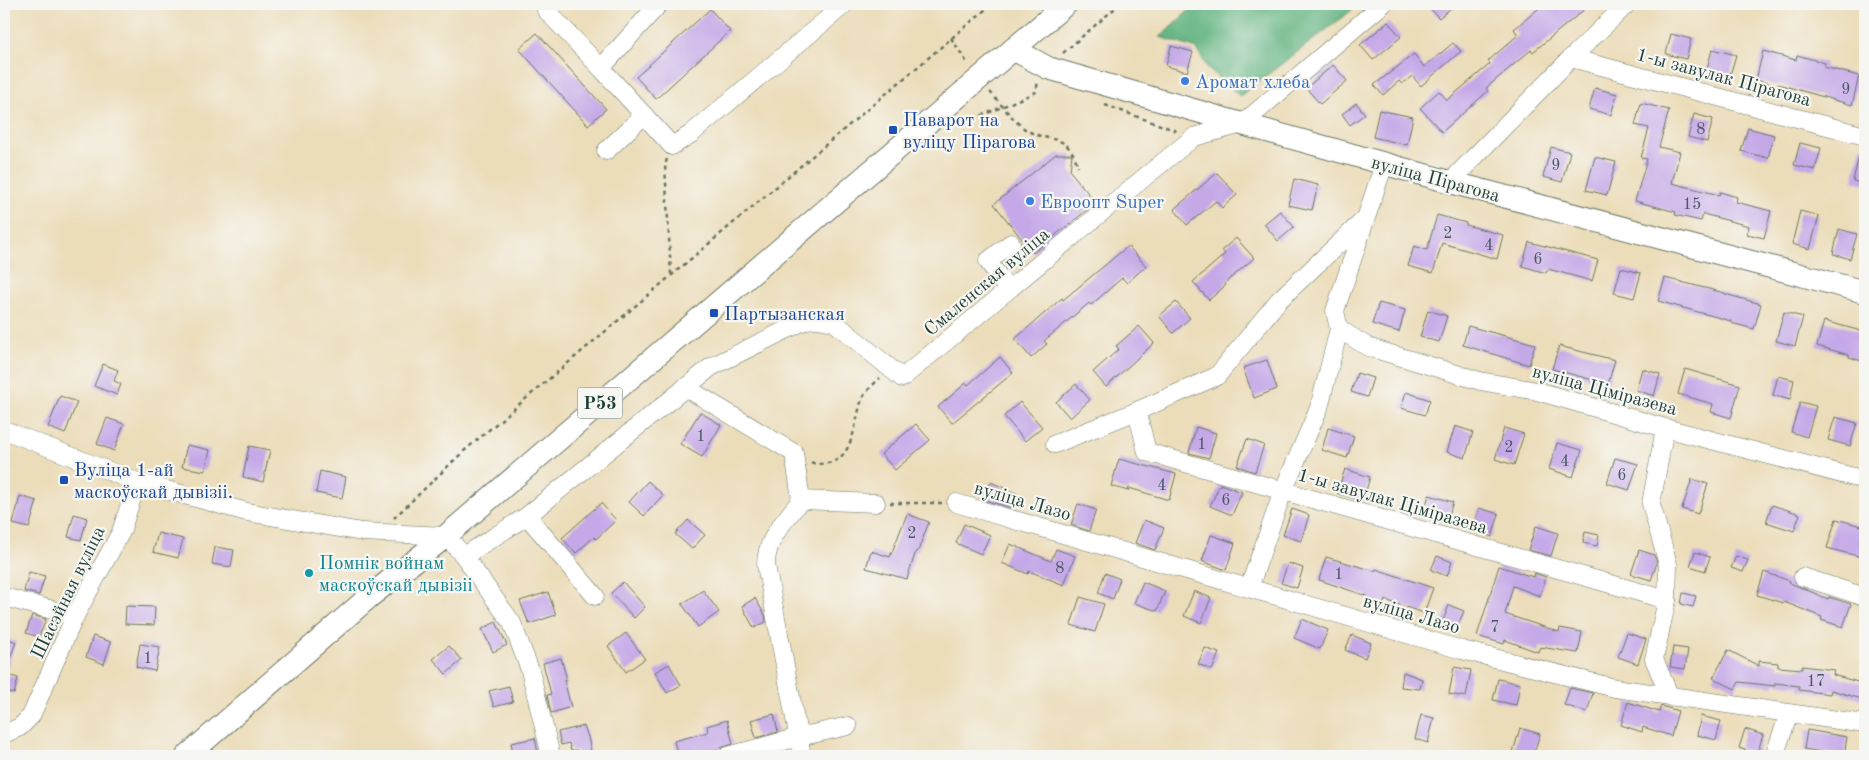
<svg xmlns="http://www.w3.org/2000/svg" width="1869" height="760" font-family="'Old Standard TT',serif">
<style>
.forest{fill:#62b481;stroke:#40785a}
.building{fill:#c5a8e8}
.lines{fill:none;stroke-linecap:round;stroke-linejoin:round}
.minor-casing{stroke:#677563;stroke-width:19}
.major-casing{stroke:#677563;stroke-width:24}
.path{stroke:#677563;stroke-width:2.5;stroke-dasharray:4 4;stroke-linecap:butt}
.minor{stroke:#fff;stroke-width:18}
.major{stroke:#fff;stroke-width:22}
.shop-dot{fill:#3f7fe0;stroke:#f6f6f2;stroke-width:2}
.transit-dot{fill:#1a4fb4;stroke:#f6f6f2;stroke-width:2}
.culture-dot{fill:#0f9aa8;stroke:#f6f6f2;stroke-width:2}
.labels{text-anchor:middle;stroke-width:4.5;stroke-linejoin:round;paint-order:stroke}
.number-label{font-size:16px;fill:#485861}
.shield{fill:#f6f6f2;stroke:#60746d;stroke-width:1}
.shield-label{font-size:18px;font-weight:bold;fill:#1f3d34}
.street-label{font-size:19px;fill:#1f3d34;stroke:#f6f6f2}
.shop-label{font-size:19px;fill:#366cbe;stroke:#f6f6f2;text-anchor:start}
.transit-label{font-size:19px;fill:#164399;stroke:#f6f6f2;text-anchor:start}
.culture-label{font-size:19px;fill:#0d838f;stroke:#f6f6f2;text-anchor:start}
</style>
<rect width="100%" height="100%" fill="#f6f6f2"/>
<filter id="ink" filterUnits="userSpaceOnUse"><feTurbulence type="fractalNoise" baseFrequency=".02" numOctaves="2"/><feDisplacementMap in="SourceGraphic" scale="10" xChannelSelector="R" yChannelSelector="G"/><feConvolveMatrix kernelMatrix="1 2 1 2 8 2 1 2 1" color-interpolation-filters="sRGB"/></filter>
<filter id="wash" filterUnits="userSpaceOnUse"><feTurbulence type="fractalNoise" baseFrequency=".0096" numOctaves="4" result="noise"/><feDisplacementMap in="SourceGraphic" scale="20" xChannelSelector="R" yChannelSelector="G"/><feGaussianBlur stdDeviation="1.12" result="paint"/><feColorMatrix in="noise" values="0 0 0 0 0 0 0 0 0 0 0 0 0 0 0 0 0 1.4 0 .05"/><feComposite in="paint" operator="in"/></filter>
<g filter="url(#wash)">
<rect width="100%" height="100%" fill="#ecddba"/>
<!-- forest -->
<path class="forest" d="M1196 4H1360L1240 96 1208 69 1197 49 1160 37Z"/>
<g id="blocks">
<!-- building -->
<g class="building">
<path d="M1426 4H1456L1439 18Z"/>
<path d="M1544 4H1591L1533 52 1531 50 1486 88 1488 91 1442 132 1420 108 1439 91 1447 100 1490 64 1488 61 1518 35 1514 29Z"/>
<path d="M710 9 730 31 656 99 636 77Z"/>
<path d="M1388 22 1401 37 1373 60 1360 45Z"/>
<path d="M537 33 606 109 588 125 519 49Z"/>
<path d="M1671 34 1691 39 1686 59 1666 54Z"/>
<path d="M1453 43 1461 51 1421 86 1412 76 1402 84 1399 81 1383 95 1374 85 1414 54 1424 67Z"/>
<path d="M1171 46 1193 52 1187 72 1166 66Z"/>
<path d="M1712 49 1736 55 1730 75 1707 69Z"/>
<path d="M1763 51 1796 60 1797 55 1825 63 1824 67 1859 76 1852 105 1778 84V86L1756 80Z"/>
<path d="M1333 65 1347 81 1320 104 1306 88Z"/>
<path d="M1595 88 1617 94 1611 115 1589 109Z"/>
<path d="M1356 103 1365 114 1350 125 1342 114Z"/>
<path d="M1641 103 1669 110 1659 147 1680 152 1672 183 1719 195 1720 192 1737 197 1736 202 1771 211 1764 238 1747 234 1749 226 1703 214 1701 221 1675 215 1676 212 1635 201 1647 159 1641 158 1649 128 1635 125Z"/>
<path d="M1379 110 1413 117 1407 145 1373 137Z"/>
<path d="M1694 114 1713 119 1707 142 1688 137Z"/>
<path d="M1748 128 1774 135 1768 158 1741 151Z"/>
<path d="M1800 143 1821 148 1815 170 1794 165Z"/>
<path d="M1551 147 1570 152 1562 182 1543 177Z"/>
<path d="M1861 147 1865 148V184L1853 181Z"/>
<path d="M1056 154H1072L1070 171 1096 203 1033 253 994 204Z"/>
<path d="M1595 157 1616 162 1607 195 1586 190Z"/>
<path d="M1217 173 1237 195 1222 208 1216 201 1187 225 1174 209Z"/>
<path d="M1294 179 1318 185 1312 210 1288 205Z"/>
<path d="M1280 211 1294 227 1278 241 1264 224Z"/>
<path d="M1800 211 1819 216 1810 249 1792 244Z"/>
<path d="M1437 215 1466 223V225L1503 235 1497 259 1442 243 1433 273 1408 266 1414 246 1427 250Z"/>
<path d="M1839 229 1857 234 1850 259 1833 254Z"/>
<path d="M1236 238 1254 258 1225 283 1226 285 1209 300 1193 282 1225 254 1222 250Z"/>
<path d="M1529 242 1598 260 1592 281 1548 269 1546 273 1522 266Z"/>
<path d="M1128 246 1146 266 1127 283 1122 278 1091 305 1089 303 1044 341 1047 344 1031 358 1015 339 1062 298 1063 300Z"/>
<path d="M1621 268 1641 273 1634 298 1614 293Z"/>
<path d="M1665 278 1725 293V294L1761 304 1754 329 1731 323V321L1658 301Z"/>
<path d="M1176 302 1190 318 1173 333 1159 316Z"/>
<path d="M1379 303 1405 310 1399 332 1372 324Z"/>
<path d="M1428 310 1447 316 1439 342 1420 337Z"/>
<path d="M1784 312 1803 317 1795 346 1776 341Z"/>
<path d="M1824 321 1865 332V362L1849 357V355L1817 346Z"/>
<path d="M1139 326 1154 343 1106 387 1093 372 1119 349 1116 346Z"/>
<path d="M1468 326 1535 344 1529 365 1463 345Z"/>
<path d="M1559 346 1615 360 1608 384 1552 369Z"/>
<path d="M1000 357 1013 373 952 423 938 407 966 383 968 385Z"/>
<path d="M1267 360 1277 389 1254 398 1243 368Z"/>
<path d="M103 364 118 370 114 381 121 384 117 395 94 386Z"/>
<path d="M1642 369 1660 374 1654 396 1636 390Z"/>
<path d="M1685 369 1740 385 1731 418 1711 412 1713 404 1678 394Z"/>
<path d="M1357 373 1373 378 1367 397 1351 392Z"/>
<path d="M1778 376 1794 380 1790 400 1773 395Z"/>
<path d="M1076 384 1090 400 1070 418 1056 402Z"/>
<path d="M1406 392 1430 400 1425 415 1401 408Z"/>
<path d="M60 396 77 402 65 434 48 427Z"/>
<path d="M1020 402 1042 427 1025 441 1004 416Z"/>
<path d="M1800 402 1816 406 1807 437 1791 432Z"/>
<path d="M700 412 721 425 702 457 680 444Z"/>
<path d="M1835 417 1857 423 1850 446 1828 440Z"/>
<path d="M107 418 124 424 114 451 97 444Z"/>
<path d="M916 424 930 440 895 470 881 454Z"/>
<path d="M1455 426 1473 432 1465 458 1447 452Z"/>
<path d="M1196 427 1216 433 1209 458 1189 453Z"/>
<path d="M1328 428 1354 436 1347 458 1322 450Z"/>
<path d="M1504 428 1524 434 1514 465 1495 459Z"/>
<path d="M1247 439 1264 445 1255 472 1237 466Z"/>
<path d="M1557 443 1582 450 1573 477 1549 469Z"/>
<path d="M187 445 210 450 205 471 182 467Z"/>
<path d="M249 446 270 450 263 482 243 477Z"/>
<path d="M1615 458 1638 464 1629 490 1607 483Z"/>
<path d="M1119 459 1176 474 1169 500 1129 488 1128 491 1111 486Z"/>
<path d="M1345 469 1370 477 1363 501 1337 493Z"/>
<path d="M320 471 346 477 342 498 316 493Z"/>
<path d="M1692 479 1708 484 1698 514 1682 509Z"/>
<path d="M648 481 663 495 644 516 629 502Z"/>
<path d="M991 482 1018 494 1012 508 984 500Z"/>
<path d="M1220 484 1242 492 1232 515 1210 506Z"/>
<path d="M1429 495 1453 502 1447 521 1423 514Z"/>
<path d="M20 496 37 501 29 528 13 524Z"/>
<path d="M601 503 616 520 596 539 594 537 576 553 562 538Z"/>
<path d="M1078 504 1096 510 1089 531 1071 525Z"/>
<path d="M1772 505 1800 514 1794 531 1766 522Z"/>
<path d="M1479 508 1499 514 1492 537 1472 530Z"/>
<path d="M1292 509 1309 515 1301 541 1283 535Z"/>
<path d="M74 514 87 518 81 540 68 537Z"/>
<path d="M907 514 929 522 918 551H916L907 579 866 568 871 551 890 557Z"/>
<path d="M1836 519 1865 527V558L1827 548Z"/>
<path d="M688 520 705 535 692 549 675 534Z"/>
<path d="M1144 520 1164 528 1155 550 1135 543Z"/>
<path d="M964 524 990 535 981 554 956 543Z"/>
<path d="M1536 526 1558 533 1551 556 1528 550Z"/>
<path d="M1585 532 1599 535 1597 546 1583 543Z"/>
<path d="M158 533 183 539 178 558 153 552Z"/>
<path d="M1211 535 1235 543 1226 570 1202 561Z"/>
<path d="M1010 544 1051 561 1056 549 1075 556 1064 585 1029 571 1028 574 1002 563Z"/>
<path d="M215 547 234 550 231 567 212 564Z"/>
<path d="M1639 550 1654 555 1657 563 1651 580 1631 574Z"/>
<path d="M1695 552 1710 557 1705 571 1690 566Z"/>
<path d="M1437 556 1452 562 1447 576 1431 570Z"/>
<path d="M1736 556 1748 560 1743 572 1731 568Z"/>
<path d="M1326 557 1375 571 1376 569 1433 588 1424 613 1385 600 1383 605 1366 600 1367 596 1319 580Z"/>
<path d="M1288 563 1303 568 1297 588 1281 583Z"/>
<path d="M1499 566 1533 577 1534 573 1546 577 1540 596 1513 586 1505 614 1559 632 1560 628 1582 632 1578 653 1540 647 1538 652 1505 640 1504 644 1477 636Z"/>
<path d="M29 572 45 576 39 595 24 591Z"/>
<path d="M1764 572 1790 581V583L1828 599 1829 597 1851 604 1843 627 1821 620 1822 617 1784 602 1783 603 1757 595Z"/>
<path d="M1105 573 1120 579 1113 599 1098 593Z"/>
<path d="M623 582 645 607 634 618 611 593Z"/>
<path d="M1143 582 1165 591 1157 611 1134 603Z"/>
<path d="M703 590 719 612 698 627 682 604Z"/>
<path d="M1194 591 1211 598 1201 623 1184 616Z"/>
<path d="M548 592 556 615 529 624 520 601Z"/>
<path d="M1683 593 1696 596 1693 607 1681 604Z"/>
<path d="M1080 597 1104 604 1095 632 1071 625Z"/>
<path d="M755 598 765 615 766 622 754 628 742 606Z"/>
<path d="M1449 605 1464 611 1455 632 1441 626Z"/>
<path d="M126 606 155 607 154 625 125 624Z"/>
<path d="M32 615 46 619 39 637 26 633Z"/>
<path d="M1302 619 1328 630 1320 649 1294 638Z"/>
<path d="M496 622 507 645 493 652 482 629Z"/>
<path d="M626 633 645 659 626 672 608 646Z"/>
<path d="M1627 633 1646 639 1638 664 1618 657Z"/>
<path d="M1352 635 1371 643 1365 658 1345 650Z"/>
<path d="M93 636 111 642 104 664 86 657Z"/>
<path d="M4 637 16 642 5 673H4Z"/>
<path d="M140 644 160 647 155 671 136 667Z"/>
<path d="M449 646 462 660 446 674 433 659Z"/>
<path d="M1673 647 1688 649 1685 669 1670 667Z"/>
<path d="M1205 648 1219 653 1212 670 1198 664Z"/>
<path d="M1728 650 1759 666V661L1778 663V667L1802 669V666L1834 670 1833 675 1865 684V700L1831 690 1830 694 1799 690V686L1775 683V686L1739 682 1735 689 1713 678Z"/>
<path d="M561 658 567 680H564L571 707 551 713 547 695 551 694 543 663Z"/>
<path d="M669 664 681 685 667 693 655 672Z"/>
<path d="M1454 667 1471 670 1466 697 1449 694Z"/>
<path d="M1403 672 1422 679 1420 689 1401 687Z"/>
<path d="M4 674 18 678 14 694 4 691Z"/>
<path d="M1498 679 1520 684 1516 705 1493 700Z"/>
<path d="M509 686 513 702 494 707 489 691Z"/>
<path d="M1570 688 1593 693 1587 712 1564 705Z"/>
<path d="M1628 702 1659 712 1661 706 1678 711 1671 736 1643 727 1642 732 1621 725Z"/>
<path d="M774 714 778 732 756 738 751 720Z"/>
<path d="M1421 715 1434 718 1428 743 1415 739Z"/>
<path d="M1701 716 1721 721 1716 740 1697 735Z"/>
<path d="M727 720 733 744 697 756H678L674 741 708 732 707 726Z"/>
<path d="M584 726 588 737 592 756H579L577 750 571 751 569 743 561 745 558 732Z"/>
<path d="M1520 728 1540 734 1533 756H1512Z"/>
<path d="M1745 729 1763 735 1757 754 1739 748Z"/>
<path d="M1807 730 1847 737 1844 756 1804 749Z"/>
<path d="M535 738 538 753 514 756 511 743Z"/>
</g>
</g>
</g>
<g filter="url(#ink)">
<use href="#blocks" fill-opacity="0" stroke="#677563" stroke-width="1"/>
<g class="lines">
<defs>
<g id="minor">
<path d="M545 4 546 10 601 68"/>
<path d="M659 4 601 68 672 146 691 134 845 4"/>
<path d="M1571 58 1865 136"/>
<path d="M606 151 644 115"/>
<path d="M1450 182 1571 58 1627 4"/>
<path d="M1008 290 988 261 1011 243"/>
<path d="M1339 329 1368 347 1480 381 1537 391 1665 428 1865 480"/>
<path d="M685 387 794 453 801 500C785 521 766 538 766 565L802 756"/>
<path d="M1137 411 1147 452 1667 600"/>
<path d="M1665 428 1651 504 1668 564 1667 600 1654 659 1670 697"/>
<path d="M4 430 137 482 247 512 362 532 446 536 464 556 512 623 530 670 551 756"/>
<path d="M1055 444 1137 411 1217 376 1279 300 1366 218 1384 164"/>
<path d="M801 500 876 503"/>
<path d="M956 503 1462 650 1615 688 1865 724"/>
<path d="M527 516 595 596"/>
<path d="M464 556 527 516 711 367 806 320 817 319 834 322 902 378 1108 207 1194 137 1242 124 1383 4"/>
<path d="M1803 577 1865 597"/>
<path d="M1249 588 1283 491 1319 408 1339 329 1335 311 1365 221"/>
<path d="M4 597 75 616"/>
<path d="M4 734 20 727 31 716 75 616 121 532 137 482"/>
<path d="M728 756 799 737 848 726"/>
<path d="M1774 756 1789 714"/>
</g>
<g id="major">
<path d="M1013 49 1048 68 1242 124 1450 182 1865 292"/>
<path d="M187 756 369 597 446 536 1066 4"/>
</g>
</defs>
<!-- minor casing -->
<use href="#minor" class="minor-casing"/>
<!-- major casing -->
<use href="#major" class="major-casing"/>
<!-- path -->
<g class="path">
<path d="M951 38 968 64"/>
<path d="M1063 53 1120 4"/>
<path d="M990 92C999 102 1017 125 1028 131 1053 144 1068 132 1078 167"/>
<path d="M1105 105 1177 131"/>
<path d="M974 119 1036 92 1038 81"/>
<path d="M667 159 665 165 671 274"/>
<path d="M811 462C816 465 821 464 826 463 854 462 855 418 862 399 865 392 874 384 880 378"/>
<path d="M890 503H942"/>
<path d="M394 518 464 451 992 4"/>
</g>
<!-- minor -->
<use href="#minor" class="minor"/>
<!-- major -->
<use href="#major" class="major"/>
</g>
</g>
<!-- markers -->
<g class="shop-dot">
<circle cx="1185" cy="81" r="5"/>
<circle cx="1030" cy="201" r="5"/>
</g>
<g class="transit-dot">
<rect x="888" y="125" width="10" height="10" rx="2.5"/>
<rect x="709" y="308" width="10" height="10" rx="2.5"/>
<rect x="59" y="475" width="10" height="10" rx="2.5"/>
</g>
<circle class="culture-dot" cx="309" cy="573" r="5"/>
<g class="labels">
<!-- number labels -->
<g class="number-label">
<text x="1846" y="94">9</text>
<text x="1701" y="134">8</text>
<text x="1556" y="170">9</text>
<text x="1692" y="209">15</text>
<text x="1448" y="238">2</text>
<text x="1489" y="250">4</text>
<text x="1538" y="264">6</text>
<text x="701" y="441">1</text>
<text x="1202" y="449">1</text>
<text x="1509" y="452">2</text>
<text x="1565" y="466">4</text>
<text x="1622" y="480">6</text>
<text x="1162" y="490">4</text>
<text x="1226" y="505">6</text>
<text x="912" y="538">2</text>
<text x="1060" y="573">8</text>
<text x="1339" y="579">1</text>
<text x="1495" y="632">7</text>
<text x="148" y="663">1</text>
<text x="1816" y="686">17</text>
</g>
<!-- shield labels -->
<rect class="shield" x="577.5" y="387.5" width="45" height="31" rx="4"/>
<g class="shield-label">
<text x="600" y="409">Р53</text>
</g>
<!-- street labels -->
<g class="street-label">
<text transform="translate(1724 76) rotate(15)" y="7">1-ы завулак Пірагова</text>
<text transform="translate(1436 178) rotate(15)" y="7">вуліца Пірагова</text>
<text transform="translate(986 281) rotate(-40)" y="7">Смаленская вуліца</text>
<text transform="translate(1605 389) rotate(15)" y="7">вуліца Ціміразева</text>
<text transform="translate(1023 500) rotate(16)" y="7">вуліца Лазо</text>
<text transform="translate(1393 500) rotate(16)" y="7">1-ы завулак Ціміразева</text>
<text transform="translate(67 592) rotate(-64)" y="7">Шасэйная вуліца</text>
<text transform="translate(1412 613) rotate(16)" y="7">вуліца Лазо</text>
</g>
<!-- shop labels -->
<g class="shop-label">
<text x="1195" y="88">Аромат хлеба</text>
<text x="1040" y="208">Евроопт Super</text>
</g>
<!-- transit labels -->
<g class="transit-label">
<text x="903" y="126">Паварот на<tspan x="903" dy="22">вуліцу Пірагова</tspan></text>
<text x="724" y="320">Партызанская</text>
<text x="74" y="476">Вуліца 1-ай<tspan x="74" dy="22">маскоўскай дывізіі.</tspan></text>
</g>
<!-- culture labels -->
<g class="culture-label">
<text x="319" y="569">Помнік войнам<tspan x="319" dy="22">маскоўскай дывізіі</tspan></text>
</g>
</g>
<!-- margin -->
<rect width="1869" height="760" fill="none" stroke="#f6f6f2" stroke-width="20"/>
</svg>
